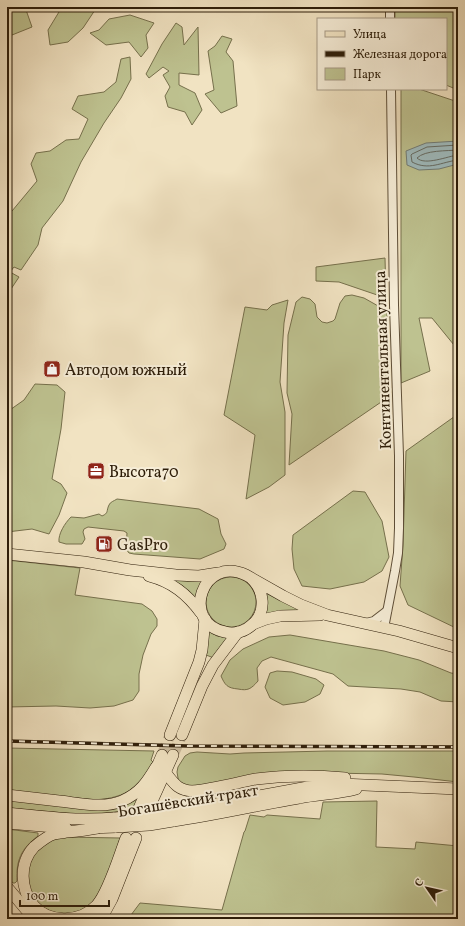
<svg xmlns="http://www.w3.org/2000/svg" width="465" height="926" font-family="Vollkorn,serif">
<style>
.green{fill:#bec290;stroke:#76704c}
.water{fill:#9fbbbe;stroke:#717c76}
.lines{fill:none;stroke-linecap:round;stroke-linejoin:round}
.shore{stroke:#666c64;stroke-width:1}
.major-tunnel{stroke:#cabb9d;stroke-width:11;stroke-dasharray:11 5.5;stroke-linecap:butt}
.minor-casing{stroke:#5e4e37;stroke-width:10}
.major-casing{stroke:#2d1d09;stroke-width:12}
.minor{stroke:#f6edd7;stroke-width:8}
.major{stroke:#f1e3c2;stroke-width:11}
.rail-casing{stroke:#2d1d09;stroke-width:3.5}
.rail{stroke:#f6edd7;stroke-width:2;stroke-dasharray:6;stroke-linecap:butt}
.major-bridge-casing{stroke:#2d1d09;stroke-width:12;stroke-linecap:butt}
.major-bridge{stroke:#f1e3c2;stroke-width:11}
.labels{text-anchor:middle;stroke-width:4;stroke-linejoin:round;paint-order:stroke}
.street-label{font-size:16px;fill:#2d1d09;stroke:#f6edd7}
.poi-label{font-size:16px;fill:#2d1d09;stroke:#f6edd7;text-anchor:start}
</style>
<rect width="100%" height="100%" fill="#f1e3c2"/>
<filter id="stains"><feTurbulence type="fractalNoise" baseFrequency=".005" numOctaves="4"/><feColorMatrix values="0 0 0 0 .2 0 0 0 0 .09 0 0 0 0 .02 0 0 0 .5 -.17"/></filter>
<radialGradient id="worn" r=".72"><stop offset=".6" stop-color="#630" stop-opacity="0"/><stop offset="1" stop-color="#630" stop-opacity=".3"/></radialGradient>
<!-- green -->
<g class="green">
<path d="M7 7H25L32 27 7 37Z"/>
<path d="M62 7H97L83 28 68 42 50 45 48 30Z"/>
<path d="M395 7H458V90L446 85V19H395Z"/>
<path d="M130 15 154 23 146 35 148 48 141 57 129 42 106 45 90 33 99 30 109 19Z"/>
<path d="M176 23 182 27 184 45 198 27 199 75 179 73V85L195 93 202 110 192 125 185 112 168 107 165 96 170 87 163 75 169 71 163 67 149 78 146 74 162 44Z"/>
<path d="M222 36 232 39 226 52 233 61 237 106 221 113 205 94 214 90 208 51 215 46Z"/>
<path d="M130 57 131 79 121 98 104 123 81 162 63 201 42 228 38 245 21 270 14 267 10 272 19 277 7 295V208L12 211 37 181 31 164 36 153 50 151 66 140 79 139 88 119 72 109 78 96 104 92 116 82 121 59Z"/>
<path d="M401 89H419L458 102V345H454L432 318H419L430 371 401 383Z"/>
<path d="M385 258 386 298 339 282 316 281V267Z"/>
<path d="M352 295 364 298 387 311V398L289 465 292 414 287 393 288 335 296 302 302 297 310 299 315 304 317 317 322 322 327 323 333 321 335 319 340 303 345 296Z"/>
<path d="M288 300 284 323 280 382 285 412V475L269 487 246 499 255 435 224 415 245 307 267 310 272 305Z"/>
<path d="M35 384 57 385 65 392 61 429 52 479 61 484 67 493 59 515 49 534 32 529 7 532V412L24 400Z"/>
<path d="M458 414V629L408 605 400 586 403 545 406 451Z"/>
<path d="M353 491 365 492 382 521 389 557 382 571 364 582 330 589 302 586 294 569 292 549 293 535Z"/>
<path d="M117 499 199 509 218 519 221 534 226 544 224 549 200 559 134 554 129 553 126 549 127 533 124 531 88 527 84 529 83 532 85 539 82 544H66L59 542C58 534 65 523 71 517L84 518 99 514 102 516C109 513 106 511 109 505 110 502 114 501 117 499Z"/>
<path d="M7 560 80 568 75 595 142 604 152 611 157 619V626L151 634 143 655 139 674V691L133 700 114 706 90 708 56 706 7 707Z"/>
<circle cx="231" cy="602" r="25"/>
<path d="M174 580 188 581 204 580 199 587 195 598 184 587 174 581Z"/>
<path d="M266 593 288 604 304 609 263 618Z"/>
<path d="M209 631 217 636 229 638 214 658 206 655Z"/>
<path d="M290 635 384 651 419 660 451 673 458 674V702L441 701 420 692 401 689 348 686 333 674 271 657 262 661 257 668 258 681C251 689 248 691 238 689 227 688 225 685 221 676L230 660 243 649 269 637Z"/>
<path d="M277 671 292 672 316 679 324 685 320 694 305 702 283 705 270 698 265 687 270 673Z"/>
<path d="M7 748 154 751 151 760 153 762C140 788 126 797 97 800L7 791Z"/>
<path d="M327 751H458V782L414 777 382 774 278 772 190 787 180 783 178 778 177 772 178 767 185 756 190 753 197 752 230 754 244 753Z"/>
<path d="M137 798 138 799 131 810 98 814H76L7 808V800L110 809 122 807Z"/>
<path d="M377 801 376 847 415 849 416 842 458 846V919H128L140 903 222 910 244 832 245 831 250 815 264 817 267 815 320 819 323 802Z"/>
<path d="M7 829 38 833V836C21 849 16 860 17 881L15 883H13L7 876Z"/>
<path d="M64 837 120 838 115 856 100 893 88 907 75 914H57L42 907 38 903 29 888 28 868 35 852 48 841Z"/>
</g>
<!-- water -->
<path class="water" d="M458 141V164L439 169 419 170 407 165 406 151 426 143Z"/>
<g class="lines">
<!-- shore -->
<g class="shore">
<path d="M458 145 427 147 412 154 411 155 412 162C429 171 441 162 458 160"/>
<path d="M458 150C447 151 425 150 417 158 425 166 448 156 458 155"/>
</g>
<!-- major-tunnel -->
<g class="major-tunnel">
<path d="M162 755 170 735"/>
<path d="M173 755 182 735"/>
</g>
<defs>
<g id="minor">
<path d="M390 7V19"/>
<path d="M366 623 374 621 387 611"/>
<path d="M384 628 395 571 398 553 399 528V456L394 305 391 89"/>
</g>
<g id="major">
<path d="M7 554 84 562 130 570 176 575 199 576 218 573"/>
<path d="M149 576C172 582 187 594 201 613"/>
<path d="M251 578C264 590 267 611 253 624 246 631 235 635 225 632 180 623 202 554 246 575L283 596 301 605 327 615 399 631 458 648"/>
<path d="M253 624 266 619 280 616 320 615"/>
<path d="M170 735 199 662 202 650 205 619"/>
<path d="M182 735 202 686 213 665 238 632"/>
<path d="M165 772C174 783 177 790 192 791 214 789 235 783 256 779 286 775 315 775 345 778"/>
<path d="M7 795C24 797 41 799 59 801 79 803 103 809 122 801 140 793 147 782 156 767"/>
<path d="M148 810 173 755"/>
<path d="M172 812 308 787 327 785 341 784 458 789"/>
<path d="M7 813C43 817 79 821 115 818"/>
<path d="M137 813 162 755"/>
<path d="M173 821C215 815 257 805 299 798 318 794 338 794 356 789"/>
<path d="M7 823 66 828"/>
<path d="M89 828 116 827"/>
<path d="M97 828C87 830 77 831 66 832 63 833 58 833 54 834 47 836 40 842 34 847 19 863 20 889 34 906 50 924 81 922 97 905 109 891 119 856 126 838"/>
<path d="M7 887 28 912 37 919"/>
<path d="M95 919 106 910 112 899 136 838"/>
</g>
</defs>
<!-- minor casing -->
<use href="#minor" class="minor-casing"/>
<!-- major casing -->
<use href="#major" class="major-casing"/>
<!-- minor -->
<use href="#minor" class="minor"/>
<!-- major -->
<use href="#major" class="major"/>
<defs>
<path id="rail" d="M7 741 188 746 458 747"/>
</defs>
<!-- rail casing -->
<use href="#rail" class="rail-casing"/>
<!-- rail -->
<use href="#rail" class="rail"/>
<defs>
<g id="major-bridge">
<path d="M115 818 172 812"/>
<path d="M116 827 149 825 173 821"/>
</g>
</defs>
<!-- major-bridge casing -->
<use href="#major-bridge" class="major-bridge-casing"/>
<!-- major-bridge -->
<use href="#major-bridge" class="major-bridge"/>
</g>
<!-- icons -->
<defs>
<symbol id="shop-square" viewBox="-11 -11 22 22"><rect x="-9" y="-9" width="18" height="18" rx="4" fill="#8f2418" stroke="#f6edd7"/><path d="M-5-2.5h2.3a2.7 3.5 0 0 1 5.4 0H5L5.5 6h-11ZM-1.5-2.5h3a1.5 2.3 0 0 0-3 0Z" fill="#fff"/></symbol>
<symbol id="office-square" viewBox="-11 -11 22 22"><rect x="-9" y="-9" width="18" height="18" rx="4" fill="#8f2418" stroke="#f6edd7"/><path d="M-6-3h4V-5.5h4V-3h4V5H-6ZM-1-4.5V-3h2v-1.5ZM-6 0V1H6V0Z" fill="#fff"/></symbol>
<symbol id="fuel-square" viewBox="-11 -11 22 22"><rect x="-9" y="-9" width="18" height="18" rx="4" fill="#8f2418" stroke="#f6edd7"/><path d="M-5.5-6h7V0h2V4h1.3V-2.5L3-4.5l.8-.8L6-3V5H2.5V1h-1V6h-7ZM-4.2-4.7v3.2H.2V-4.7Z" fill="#fff"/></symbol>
</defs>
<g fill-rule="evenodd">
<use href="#shop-square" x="42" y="359" width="20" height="20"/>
<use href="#office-square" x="86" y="461" width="20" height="20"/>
<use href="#fuel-square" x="94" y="534" width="20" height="20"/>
</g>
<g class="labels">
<!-- street labels -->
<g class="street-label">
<text transform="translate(382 360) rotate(-92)" y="6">Континентальная улица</text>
<text transform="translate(188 800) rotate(-9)" y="6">Богашёвский тракт</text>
</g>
<!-- poi labels -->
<g class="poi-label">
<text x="65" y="375">Автодом южный</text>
<text x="109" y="477">Высота70</text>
<text x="117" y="550">GasPro</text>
</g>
</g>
<!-- margin -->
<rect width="465" height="926" fill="none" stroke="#f1e3c2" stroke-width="24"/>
<rect x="8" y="8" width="449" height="910" fill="none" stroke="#2d1d09" stroke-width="2"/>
<rect x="12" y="12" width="441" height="902" fill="none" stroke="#2d1d09"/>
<!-- legend -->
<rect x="317" y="18" width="130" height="72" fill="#f6edd7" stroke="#a69a85"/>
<rect x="325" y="31" width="20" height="6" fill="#f1e3c2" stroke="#a69a85"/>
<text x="353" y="38" font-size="12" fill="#2d1d09">Улица</text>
<rect x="325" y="51" width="20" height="6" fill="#2d1d09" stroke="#a69a85"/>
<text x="353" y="58" font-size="12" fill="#2d1d09">Железная дорога</text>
<rect x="325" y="68" width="20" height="12" fill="#bec290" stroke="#a69a85"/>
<text x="353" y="78" font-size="12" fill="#2d1d09">Парк</text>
<!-- north arrow -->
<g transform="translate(427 888) rotate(304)" stroke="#f6edd7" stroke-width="3" paint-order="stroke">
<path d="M0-3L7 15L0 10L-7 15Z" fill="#2d1d09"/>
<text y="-6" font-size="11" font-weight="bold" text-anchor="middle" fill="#2d1d09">С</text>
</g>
<!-- scale -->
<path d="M20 900v6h89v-6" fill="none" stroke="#2d1d09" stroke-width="2"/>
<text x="26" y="900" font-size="12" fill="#2d1d09" stroke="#f6edd7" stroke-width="3" paint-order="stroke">100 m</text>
<rect width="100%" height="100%" filter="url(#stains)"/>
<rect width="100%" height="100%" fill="url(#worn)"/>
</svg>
